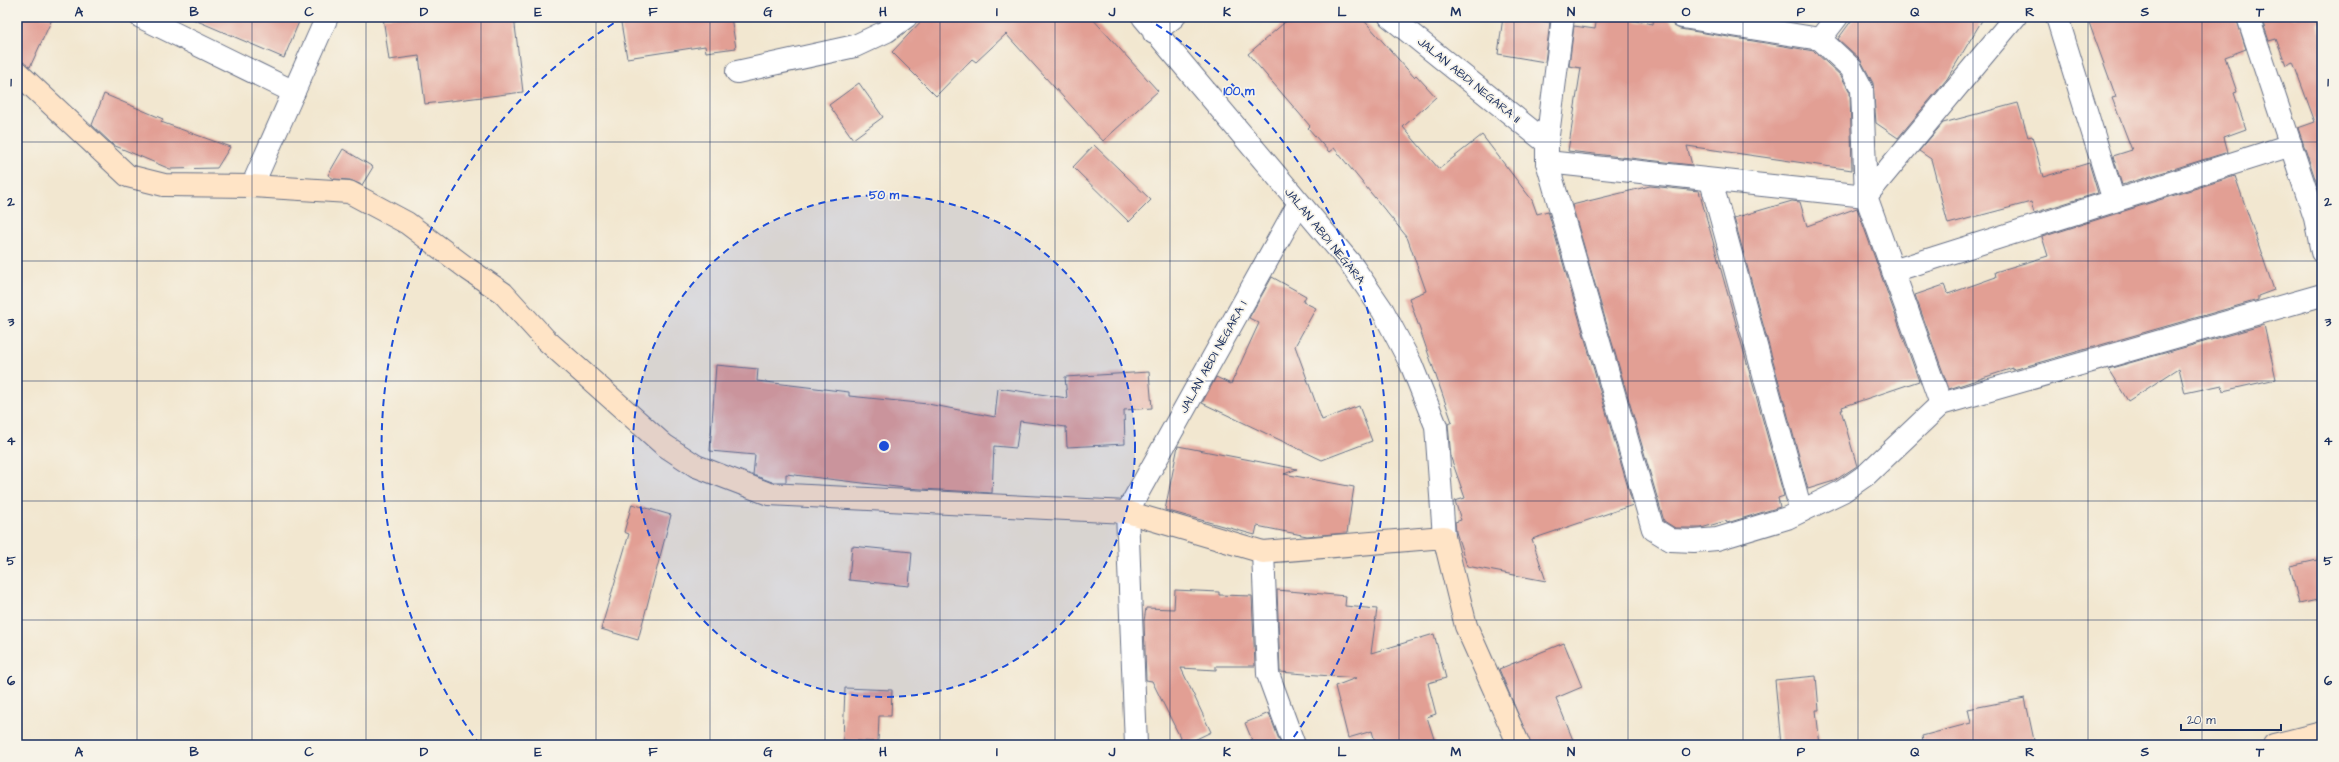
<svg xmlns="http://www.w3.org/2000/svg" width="2339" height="762" font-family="'Architects Daughter',sans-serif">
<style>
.building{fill:#e29f94}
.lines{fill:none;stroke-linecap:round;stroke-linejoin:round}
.street-casing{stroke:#666f86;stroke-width:24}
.secondary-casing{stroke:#666f86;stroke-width:24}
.street{stroke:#fff;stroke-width:22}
.secondary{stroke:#ffe4c6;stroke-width:22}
.grid{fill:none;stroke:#1b2f5e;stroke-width:1;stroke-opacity:0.55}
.ring{fill:none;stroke:#1d4ed8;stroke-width:2;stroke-dasharray:7 5}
.labels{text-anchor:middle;stroke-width:3.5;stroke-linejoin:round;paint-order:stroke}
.street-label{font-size:12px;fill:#1b2f5e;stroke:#f7f3e8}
.centre{fill:#1d4ed8;stroke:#f7f3e8;stroke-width:2}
.ring-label{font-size:12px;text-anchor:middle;font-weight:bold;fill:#1d4ed8;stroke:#f7f3e8;stroke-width:3.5;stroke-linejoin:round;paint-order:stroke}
.neatline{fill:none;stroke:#1b2f5e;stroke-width:1.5}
.grid-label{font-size:13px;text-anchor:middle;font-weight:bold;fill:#1b2f5e}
</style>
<rect width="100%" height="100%" fill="#f7f3e8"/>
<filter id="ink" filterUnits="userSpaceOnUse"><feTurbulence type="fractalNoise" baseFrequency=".025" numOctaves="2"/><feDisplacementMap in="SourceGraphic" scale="8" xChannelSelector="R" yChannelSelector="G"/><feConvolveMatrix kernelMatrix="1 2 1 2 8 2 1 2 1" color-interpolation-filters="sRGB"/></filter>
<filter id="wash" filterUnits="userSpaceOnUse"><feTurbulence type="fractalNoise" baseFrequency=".012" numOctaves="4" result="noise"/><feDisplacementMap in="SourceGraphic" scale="16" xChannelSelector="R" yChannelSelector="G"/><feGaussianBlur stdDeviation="0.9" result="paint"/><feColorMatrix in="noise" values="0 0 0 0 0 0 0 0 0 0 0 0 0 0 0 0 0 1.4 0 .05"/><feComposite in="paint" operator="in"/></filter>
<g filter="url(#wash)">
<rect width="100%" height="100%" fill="#f2e7d0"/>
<g id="blocks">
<!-- building -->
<g class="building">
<path d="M17 17H53L30 67 17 60Z"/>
<path d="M188 17H301L284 58Z"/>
<path d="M383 17H514L523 92 425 104 419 56 389 60Z"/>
<path d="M620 17H731L736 48 706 52 705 46 627 58Z"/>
<path d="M925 17H1091L1158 91 1103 141 1006 34 976 62 972 59 936 96 892 52Z"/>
<path d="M1291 17H1361L1414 77 1416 75 1436 97 1403 127 1439 169 1482 135 1532 200 1537 214 1548 211 1633 505 1532 539 1546 581 1467 566 1456 532 1455 522 1461 520 1455 501 1465 498 1451 458 1448 424 1452 422 1409 298 1426 291 1407 237 1334 148 1329 152 1308 128 1310 126 1248 54Z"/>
<path d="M1503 17 1550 22 1545 62 1498 54Z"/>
<path d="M1597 17H1613L1653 24 1654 17 1670 20 1674 26 1680 29 1814 51 1841 76 1850 92 1852 170 1687 146 1692 165 1568 151 1581 68 1569 66 1574 26 1595 29Z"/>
<path d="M1854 17H1984L1947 79 1898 138 1876 123 1873 83 1860 59 1838 39Z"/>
<path d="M2087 17H2236L2246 49 2225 57 2237 92 2234 93 2246 129 2224 137 2228 152 2122 185 2113 156 2132 150 2112 98 2116 97Z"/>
<path d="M2261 17H2322V22L2317 24 2322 37V199L2298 128 2315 122 2293 62 2286 65 2276 39 2269 41Z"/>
<path d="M859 83 883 117 853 139 829 105Z"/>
<path d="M104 94 163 119 161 122 230 147 217 168 170 169 113 145 92 125Z"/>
<path d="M2018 103 2028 137 2032 136 2043 177 2089 163 2098 193 2034 213 2031 202 1948 224 1931 159 1919 151 1943 123Z"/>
<path d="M1094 145 1151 200 1129 222 1073 167Z"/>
<path d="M343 149 373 167 362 185 350 180 334 179 328 175Z"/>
<path d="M2235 176 2274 290 2258 296V300L2013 370V368L1949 389 1915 295 1944 285 1948 294 1996 277 1995 272 2048 256 2042 237Z"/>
<path d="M1650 186 1699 191 1784 496 1778 498 1780 507 1727 523 1726 521 1701 528H1675L1664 521 1572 205Z"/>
<path d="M1792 201 1800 202 1807 226 1857 208 1919 381 1842 407 1843 410H1841L1857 466 1834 481 1808 489 1734 218Z"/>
<path d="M1272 277 1306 296 1303 302 1316 308 1295 346 1322 420 1359 406 1372 441 1322 460 1202 403 1216 377 1231 384 1259 323 1249 318Z"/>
<path d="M2264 325 2276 379 2223 391 2222 385 2185 393 2179 368 2128 401 2108 369Z"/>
<path d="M716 365 758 369 757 381 849 392V396L928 404 995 417 998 388 1067 398 1065 377 1149 372 1152 408 1124 410 1125 444 1067 447 1066 427 1020 421 1016 448 994 446 992 493 905 488 786 474V482H772L753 475 755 455 710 451Z"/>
<path d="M1178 446 1297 469 1284 474 1354 487 1347 533 1307 536 1257 526 1255 535 1165 510Z"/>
<path d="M632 504 671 515 638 640 601 629 629 534 624 532Z"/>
<path d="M852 546 912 552 909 586 849 580Z"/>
<path d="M2322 559V599L2299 604 2290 566Z"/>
<path d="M1175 590 1219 592V595L1252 596 1255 666H1216V670L1181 668 1211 732 1184 745 1152 681 1146 680 1144 621 1146 608 1174 609Z"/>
<path d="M1277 590 1346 596 1345 606 1377 609 1371 653 1434 634 1446 678 1428 683 1436 714 1427 717 1436 745H1376L1372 731 1348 738 1335 686 1356 678 1280 672Z"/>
<path d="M1564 643 1582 687 1556 698 1575 745H1531L1499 669Z"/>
<path d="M1816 676 1819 710H1816L1820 745H1781L1775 680Z"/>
<path d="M845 688 892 690 891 716H879L878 742 843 740Z"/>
<path d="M2025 698 2035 745H1924L1922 736 1971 723 1968 709Z"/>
<path d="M1269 713 1281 745H1254L1245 723Z"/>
</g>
</g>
</g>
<g filter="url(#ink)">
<use href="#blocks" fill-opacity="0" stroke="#666f86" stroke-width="1"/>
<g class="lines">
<defs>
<g id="street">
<path d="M141 17 294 92"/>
<path d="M1143 17 1351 264 1383 311 1411 364 1436 426 1444 537"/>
<path d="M1390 17 1547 143"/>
<path d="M1563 17 1547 143V162L1653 529 1671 540 1694 541 1717 539 1787 518 1843 491 1866 475 1941 404 2322 295"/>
<path d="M1682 17 1820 39 1851 68 1862 89 1866 196 1941 404"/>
<path d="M2057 17 2114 201"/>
<path d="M2248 17 2315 218 2322 252"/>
<path d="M1154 33 1174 17"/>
<path d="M1820 39 1837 17"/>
<path d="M737 72 855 46 887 31 906 17"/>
<path d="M1547 162 1866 196"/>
<path d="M1711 181 1801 511"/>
<path d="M252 186 327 17"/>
<path d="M1866 196 2015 17"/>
<path d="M1893 271 2291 145"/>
<path d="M1263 552 1268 674 1294 745"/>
<path d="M1136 745 1127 512 1299 203"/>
</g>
<g id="secondary">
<path d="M17 72 128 176 164 185 252 186 349 192 407 223 468 269 503 293 545 339 664 445 696 466 769 494 1127 512 1263 552 1444 537 1466 626 1519 745"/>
<path d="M2274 745 2322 733"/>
</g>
</defs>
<!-- street casing -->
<use href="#street" class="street-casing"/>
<!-- secondary casing -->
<use href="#secondary" class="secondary-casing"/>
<!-- street -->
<use href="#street" class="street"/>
<!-- secondary -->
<use href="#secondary" class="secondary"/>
</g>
</g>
<!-- grid -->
<path class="grid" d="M137 17V745M252 17V745M366 17V745M481 17V745M596 17V745M710 17V745M825 17V745M940 17V745M1055 17V745M1170 17V745M1284 17V745M1399 17V745M1514 17V745M1628 17V745M1743 17V745M1858 17V745M1973 17V745M2088 17V745M2202 17V745M17 142H2322M17 261H2322M17 381H2322M17 501H2322M17 620H2322"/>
<!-- distance rings -->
<circle cx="884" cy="446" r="251" fill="#1d4ed8" fill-opacity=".12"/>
<g class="ring">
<circle cx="884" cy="446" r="251"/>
<path d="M480 745A502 502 0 0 1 622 18M1146 18A502 502 0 0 1 1288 745"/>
</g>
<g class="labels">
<!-- street labels -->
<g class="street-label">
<text transform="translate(1469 80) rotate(39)" y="4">JALAN ABDI NEGARA II</text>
<text transform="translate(1325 236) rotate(51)" y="4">JALAN ABDI NEGARA</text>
<text transform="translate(1213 357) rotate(-61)" y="4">JALAN ABDI NEGARA 1</text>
</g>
</g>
<circle cx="884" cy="446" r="6" class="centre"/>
<g class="ring-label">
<text x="1239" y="95">100 m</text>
<text x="884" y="199">50 m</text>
</g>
<!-- margin -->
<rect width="2339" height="762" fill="none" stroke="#f7f3e8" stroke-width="44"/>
<!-- scale -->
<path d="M2181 724v6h100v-6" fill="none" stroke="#1b2f5e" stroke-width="2"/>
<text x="2187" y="724" font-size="12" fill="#1b2f5e" stroke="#f7f3e8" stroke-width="3" paint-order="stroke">20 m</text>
<rect x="22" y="22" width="2295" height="718" class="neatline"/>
<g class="grid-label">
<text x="79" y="16">A</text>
<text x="194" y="16">B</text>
<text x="309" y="16">C</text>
<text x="424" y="16">D</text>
<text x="538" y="16">E</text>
<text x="653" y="16">F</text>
<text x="768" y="16">G</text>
<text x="883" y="16">H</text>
<text x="997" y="16">I</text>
<text x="1112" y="16">J</text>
<text x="1227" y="16">K</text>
<text x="1342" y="16">L</text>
<text x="1456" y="16">M</text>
<text x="1571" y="16">N</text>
<text x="1686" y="16">O</text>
<text x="1801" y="16">P</text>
<text x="1915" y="16">Q</text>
<text x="2030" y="16">R</text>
<text x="2145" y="16">S</text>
<text x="2260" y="16">T</text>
<text x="11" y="86">1</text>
<text x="2328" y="86">1</text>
<text x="11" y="206">2</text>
<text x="2328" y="206">2</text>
<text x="11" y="326">3</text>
<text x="2328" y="326">3</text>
<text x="11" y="445">4</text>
<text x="2328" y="445">4</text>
<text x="11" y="565">5</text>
<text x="2328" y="565">5</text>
<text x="11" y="685">6</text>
<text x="2328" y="685">6</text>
<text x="79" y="756">A</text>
<text x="194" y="756">B</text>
<text x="309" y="756">C</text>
<text x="424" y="756">D</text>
<text x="538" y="756">E</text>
<text x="653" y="756">F</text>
<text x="768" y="756">G</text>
<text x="883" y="756">H</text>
<text x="997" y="756">I</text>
<text x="1112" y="756">J</text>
<text x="1227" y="756">K</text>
<text x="1342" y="756">L</text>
<text x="1456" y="756">M</text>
<text x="1571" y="756">N</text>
<text x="1686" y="756">O</text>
<text x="1801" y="756">P</text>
<text x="1915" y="756">Q</text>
<text x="2030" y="756">R</text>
<text x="2145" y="756">S</text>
<text x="2260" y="756">T</text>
</g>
</svg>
